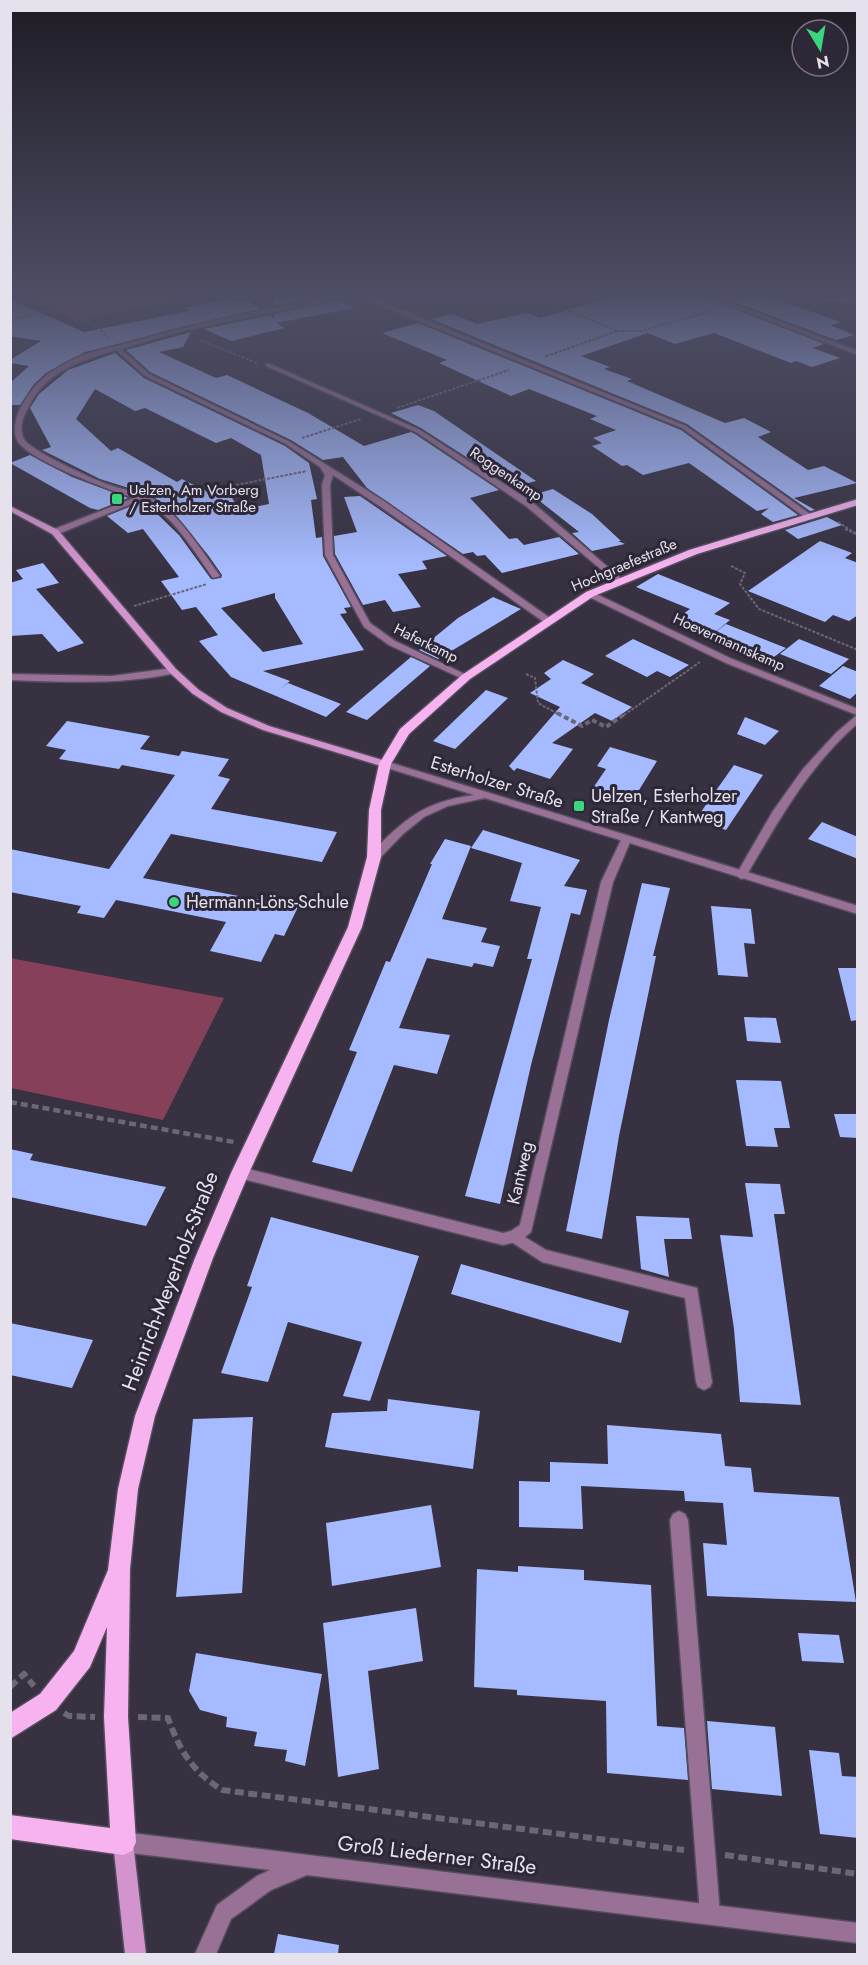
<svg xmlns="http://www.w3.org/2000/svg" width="868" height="1965" font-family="Jost,sans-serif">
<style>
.green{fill:#864059}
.building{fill:#a6bbff;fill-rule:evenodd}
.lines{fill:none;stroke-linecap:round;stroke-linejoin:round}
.service-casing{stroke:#534d5d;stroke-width:3}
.minor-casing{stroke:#534d5d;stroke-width:3}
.tertiary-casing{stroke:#534d5d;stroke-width:3}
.secondary-casing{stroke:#534d5d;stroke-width:3}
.primary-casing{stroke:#534d5d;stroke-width:3}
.path-far3{stroke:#6c6676;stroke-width:2;stroke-dasharray:3 1.5;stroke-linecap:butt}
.path-far2{stroke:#6c6676;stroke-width:4;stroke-dasharray:5 3;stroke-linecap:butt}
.path-far1{stroke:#6c6676;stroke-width:4.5;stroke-dasharray:7 4;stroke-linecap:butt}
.path{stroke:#6c6676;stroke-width:6;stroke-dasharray:9 4.5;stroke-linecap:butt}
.service{fill:#9a7196;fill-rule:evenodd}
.minor{fill:#9a7196;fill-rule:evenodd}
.tertiary{fill:#9a7196;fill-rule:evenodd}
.secondary{fill:#d393cd;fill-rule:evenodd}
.primary{fill:#f6b3ef;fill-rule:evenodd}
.poi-dot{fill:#3bd77e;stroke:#2d2737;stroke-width:2}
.labels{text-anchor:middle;stroke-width:6;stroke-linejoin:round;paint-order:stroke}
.far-street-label{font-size:15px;fill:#e5e2ed;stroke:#2d2737}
.far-poi-label{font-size:15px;fill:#e5e2ed;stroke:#2d2737;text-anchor:start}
.street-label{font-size:18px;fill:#e5e2ed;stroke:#2d2737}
.poi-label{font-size:18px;fill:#e5e2ed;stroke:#2d2737;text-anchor:start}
.near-street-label{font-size:21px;fill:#e5e2ed;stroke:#2d2737}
</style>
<rect width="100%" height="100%" fill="#373142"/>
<!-- green -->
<g class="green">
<path d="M21 293H222L75 320Z"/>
<path d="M10 958 224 998 163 1120 11 1088Z"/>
</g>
<!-- building -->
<g class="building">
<path d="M329 293 332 294 274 306 273 294Z"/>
<path d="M592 293H695L824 344 813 348 840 358 812 367 796 361 791 363 714 333 675 344 648 333 581 356 610 367 604 369 632 379 627 381 725 423 744 418 771 432 758 437 808 470 824 466 857 483 794 498 815 510 810 511 687 424 431 319 453 314 477 324 521 314 528 313 539 318 606 299Z"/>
<path d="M711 293H758L841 322 830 325 854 335 836 340Z"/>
<path d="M10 299 84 332 189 311 185 308 233 299 236 302 247 300 260 309 85 352 46 373 34 384 20 405H10V383L29 366 10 363V360L41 341 10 336Z"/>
<path d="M341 300 354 308 276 323 285 328 231 341 204 329 270 315 274 319V314Z"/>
<path d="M418 323 681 430 798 515 773 522 761 514 769 508 757 511 689 463 643 475 627 465 622 466 592 446 602 443 593 438 616 430 590 419 597 416 529 389 511 396 439 363 447 360 382 333Z"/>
<path d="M191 332 183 347 159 352 216 378 227 375 308 413 364 446 411 432 415 434 499 490 470 498 509 539 517 538 524 545 559 537 579 554 502 573 485 555 477 556 473 552 463 554 367 488 343 457 323 460 291 440 150 372 126 350Z"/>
<path d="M115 353 144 378 285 446 309 463 317 499 311 500 316 538 322 537 323 556 351 607 344 608 347 613 340 614 364 650 263 671 290 681 280 689 288 683 341 704 326 717 231 677 199 641 218 635 196 607 182 610 161 581 179 577 143 529 128 533 107 516 141 502 150 507 179 535 211 579 221 578 222 575 208 555 174 513 151 495 100 479 42 450 51 447 30 408 39 394 68 370ZM95 389 135 411 145 408 216 443 231 438 261 455 269 504 239 510 231 496 220 498 182 479 177 482 118 448 111 451 76 419ZM275 593V598L303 644 263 652 221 608Z"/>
<path d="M418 405 434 411 536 481 513 487 421 428 391 413Z"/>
<path d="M30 455 72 477 128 498 98 510 90 508 10 463Z"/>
<path d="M553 489 592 514 621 541H618L625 544 592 551 572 533 579 532 532 495Z"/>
<path d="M360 496 447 556 422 561 427 569 398 574 421 607 393 612 385 600 363 605 335 554 334 536 357 532 344 497Z"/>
<path d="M827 517 842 525 798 539 785 530Z"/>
<path d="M820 541 852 553 845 558 858 563V615L849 621 833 615 825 622 748 591Z"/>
<path d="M43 563 59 583 36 589 84 643 58 652 42 634 10 636V583L23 579 16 570Z"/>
<path d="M658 574 730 603 714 614 730 620 713 634 676 619 690 609 636 587Z"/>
<path d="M493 597 521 609 438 659 419 650 458 618Z"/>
<path d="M726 624 786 648 770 660 709 637Z"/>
<path d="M633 639 689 665 670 677 657 671 647 677 605 656Z"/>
<path d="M799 639 849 659 831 674 780 654Z"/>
<path d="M411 657 430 666 367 720 346 712Z"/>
<path d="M563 660 594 674 581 683 632 707 612 721 595 713 552 743 573 749 550 779 517 768 514 771 509 766 560 707 530 693 551 679 544 673Z"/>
<path d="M843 666 858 672V692L850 699 819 686Z"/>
<path d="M486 690 508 698 455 749 433 741Z"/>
<path d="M745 717 779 731 765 745 737 734Z"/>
<path d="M67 721 150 736 140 749 179 756 182 751 229 759 218 776 230 779 211 809 337 832 322 862 171 834 143 878 298 907 284 936 275 934 261 962 210 951 226 922 116 900 104 918 77 913 81 906 10 892V849L109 869 175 775 122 765 119 769 59 759 66 750 46 746Z"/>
<path d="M610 747 657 761 631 803 591 791 606 769 597 766Z"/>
<path d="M734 765 763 775 726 830 696 819Z"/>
<path d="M822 822 858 837V859L808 839Z"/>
<path d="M483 830 580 860 564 886 587 890 580 915 571 913 531 1065 500 1204 465 1196 532 959H527L541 907 510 901 522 863 471 848Z"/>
<path d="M445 839 471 846 442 919 487 928 481 942 500 946 493 967 474 963 472 967 427 958 399 1028 450 1035 437 1074 394 1065 352 1172 312 1162 357 1052 349 1050 386 961 390 962 432 864H430Z"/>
<path d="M642 883 670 888 653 956H656L619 1136 602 1239 566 1231 609 1020Z"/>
<path d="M711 906 751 909 755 944 744 943 748 977 718 975Z"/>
<path d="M838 968H858V1020L851 1021Z"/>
<path d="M744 1017 776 1018 781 1043 747 1041Z"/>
<path d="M736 1080 781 1081 790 1128H774L778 1147 746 1146Z"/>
<path d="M834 1114H858V1138L840 1137Z"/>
<path d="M10 1149 33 1154 30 1160 166 1187 146 1226 10 1197Z"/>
<path d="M745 1183 780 1184 785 1214H774L801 1405 740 1402 734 1329 720 1235 753 1237Z"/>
<path d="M636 1216 689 1218 692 1239H664L669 1277 641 1269Z"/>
<path d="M271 1217 419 1256 370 1401 343 1396 362 1342 288 1322 268 1382 221 1373 252 1287 247 1286Z"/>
<path d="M461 1264 629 1311 621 1343 451 1294Z"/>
<path d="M10 1323 93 1340 72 1388 10 1375Z"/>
<path d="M388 1399 480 1411 473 1469 325 1447 332 1413 387 1411Z"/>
<path d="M253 1417 242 1593 176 1597 193 1419Z"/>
<path d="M607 1425 721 1434 725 1466 751 1468 754 1492 839 1497 856 1602 707 1596 703 1543 727 1545 723 1503 685 1501 684 1491 581 1486 583 1529 519 1527V1481L550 1482V1462L608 1464Z"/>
<path d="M431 1505 441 1567 332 1586 326 1523Z"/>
<path d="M518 1566 584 1570V1580L651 1585 657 1726 684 1728 688 1780 607 1773 606 1701 517 1695V1690L474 1687 477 1569 518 1572Z"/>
<path d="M416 1608 423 1661 368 1671 379 1769 338 1777 323 1623Z"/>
<path d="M798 1633 839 1635 844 1663 802 1661Z"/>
<path d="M196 1653 322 1674 305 1766 285 1761 287 1750 254 1746 257 1732 226 1727 227 1717 200 1710 189 1691Z"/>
<path d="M707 1721 775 1727 782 1796 712 1789Z"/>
<path d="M809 1750 839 1753 842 1776 858 1777V1838L820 1834Z"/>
<path d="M278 1934 339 1945 338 1954H274Z"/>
</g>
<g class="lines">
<defs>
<g id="service">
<path d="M515 1231 546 1250 697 1288 712 1382 710 1387 704 1390 698 1387 696 1382 685 1298 542 1262 510 1241 508 1237 510 1233Z"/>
<path d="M679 1511 685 1514 688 1520 720 1914 717 1921 710 1924 703 1921 700 1914 670 1520 673 1514Z"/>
</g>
<g id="minor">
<path d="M350 293H360L686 426 813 516 806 518 682 428 355 295 179 332 121 349 149 374 290 442 384 501 550 618V622H544L378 505 333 475 330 485 333 555 370 623 395 641 471 677 466 680 463 679 389 645 364 627 325 555 322 485 325 475 320 467 286 444 145 376 116 350C83 360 47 371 30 404 24 415 18 427 24 439 29 450 93 479 107 484 122 490 142 492 155 500 178 513 204 554 220 576L213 578C196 554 169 509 141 500L58 534H52V530L134 498C108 489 35 463 19 443 12 434 15 419 20 409 34 383 46 373 72 360 89 351 110 348 128 343 201 321 276 308 350 293Z"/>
<path d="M817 297 858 299V303L815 300Z"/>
<path d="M266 364H270L420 430 532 502 623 580 616 582 526 506 416 432 266 366Z"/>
<path d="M590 591 732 659 858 709V723C807 768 779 820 745 878L741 879 736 875 773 811 803 769 836 733 857 715 726 663 587 596 586 594Z"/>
<path d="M173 668 178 671 176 673C122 685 66 682 10 680V674L112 676Z"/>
<path d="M626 837 631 840 613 882 531 1232 520 1241 503 1245 235 1177 233 1173 235 1169 240 1167 503 1233 511 1231 520 1225 601 882 621 840Z"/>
</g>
<g id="tertiary">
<path d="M697 293H705L858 351V355Z"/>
<path d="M385 761 858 906V914L485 798 448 806 424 817 403 834 378 860H370L369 857 370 854C405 819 423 802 474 795L381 766V762Z"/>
<path d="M123 1832 858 1923V1943L307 1875 271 1890 231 1919 216 1954H195L217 1905 257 1876 270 1870 123 1852 116 1849 113 1842 116 1835Z"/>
</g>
<g id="secondary">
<path d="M10 506 58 530 176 669 199 690 227 708 269 726 389 762V766H381L263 730 221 712 193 694 170 673 52 534 10 511Z"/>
<path d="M123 1832 130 1835 133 1842 146 1954H125L113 1842 116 1835Z"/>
</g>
<path id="primary" d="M858 499V505L697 554 594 596 470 679 409 734 391 764 381 810V857L362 927 249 1173 213 1258 155 1416 138 1489 130 1569 128 1717 136 1842 132 1851 123 1855 10 1839V1815L110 1828 104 1717 107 1627 90 1667 56 1710 10 1739V1713L40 1694 74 1651 108 1570 118 1489 135 1416 195 1258 231 1173 348 927 367 857 369 810 379 764 400 729 462 675 586 592 689 550Z"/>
</defs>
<!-- service casing -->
<use href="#service" class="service-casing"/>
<!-- minor casing -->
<use href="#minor" class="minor-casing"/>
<!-- tertiary casing -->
<use href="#tertiary" class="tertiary-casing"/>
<!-- secondary casing -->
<use href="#secondary" class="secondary-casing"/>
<!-- primary casing -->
<use href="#primary" class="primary-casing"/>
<!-- path-far3 -->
<g class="path-far3">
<path d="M80 293 106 295 117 307"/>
<path d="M526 293 617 331 544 357"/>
<path d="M189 295 201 293"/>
<path d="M768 305 796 297 808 298"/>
<path d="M78 316 97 326 108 338"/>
<path d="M10 320 43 311 78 315 189 295 186 293"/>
<path d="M617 331H641L712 311"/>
<path d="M200 340 257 363"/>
<path d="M397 408 509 370"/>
<path d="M302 438 361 419"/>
<path d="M170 498 307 471"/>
<path d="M838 522 858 535"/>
<path d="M845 529 856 534"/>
<path d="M731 566 745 573 740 584 759 609 858 650"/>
<path d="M134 606 207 584"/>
<path d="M526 674 535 678 538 703 560 715"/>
<path d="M624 715 700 662"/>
</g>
<!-- path-far2 -->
<path class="path-far2" d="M557 713 582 726 592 720 606 727 626 713"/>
<!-- path-far1 -->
<path class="path-far1" d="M10 1102 234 1142"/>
<!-- path -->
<g class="path">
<path d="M10 1687 24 1674 34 1686"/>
<path d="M64 1713 69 1716 95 1717"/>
<path d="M138 1717 168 1718C180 1751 192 1771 222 1790L684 1850"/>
<path d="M725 1855 858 1874"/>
</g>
<!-- service -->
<use href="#service" class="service"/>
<!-- minor -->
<use href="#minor" class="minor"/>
<!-- tertiary -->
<use href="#tertiary" class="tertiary"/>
<!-- secondary -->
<use href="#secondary" class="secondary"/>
<!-- primary -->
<use href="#primary" class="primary"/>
</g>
<!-- sky -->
<linearGradient id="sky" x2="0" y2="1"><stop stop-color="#1e1b24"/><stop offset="0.52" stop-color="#4d4e65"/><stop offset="1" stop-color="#4d4e65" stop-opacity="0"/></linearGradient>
<rect width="868" height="568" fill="url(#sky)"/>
<!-- markers -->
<g class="poi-dot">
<rect x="111" y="493" width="12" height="12" rx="3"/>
<rect x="573" y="800" width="12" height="12" rx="3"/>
<circle cx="174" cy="902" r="6"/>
</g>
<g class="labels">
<!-- far-street labels -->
<g class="far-street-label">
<text transform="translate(506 474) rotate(34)" y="5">Roggenkamp</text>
<text transform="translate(624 565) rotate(-23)" y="5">Hochgraefestraße</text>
<text transform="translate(729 642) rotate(24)" y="5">Hoevermannskamp</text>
<text transform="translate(426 643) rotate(26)" y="5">Haferkamp</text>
</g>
<!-- far-poi labels -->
<g class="far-poi-label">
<text x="129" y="495">Uelzen, Am Vorberg<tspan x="129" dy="17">/ Esterholzer Straße</tspan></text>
</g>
<!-- street labels -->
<g class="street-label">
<text transform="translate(497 782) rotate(17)" y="6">Esterholzer Straße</text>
<text transform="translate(520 1173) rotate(-77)" y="6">Kantweg</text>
</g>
<!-- poi labels -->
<g class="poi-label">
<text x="591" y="802">Uelzen, Esterholzer<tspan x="591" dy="21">Straße / Kantweg</tspan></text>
<text x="186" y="908">Hermann-Löns-Schule</text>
</g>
<!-- near-street labels -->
<g class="near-street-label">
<text transform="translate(170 1281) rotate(-69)" y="7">Heinrich-Meyerholz-Straße</text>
<text transform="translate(437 1855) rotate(7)" y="7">Groß Liederner Straße</text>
</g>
</g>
<!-- border -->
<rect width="868" height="1965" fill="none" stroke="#e5e2ed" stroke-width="24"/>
<!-- north arrow -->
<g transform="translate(820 48) rotate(169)"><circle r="28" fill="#2d2737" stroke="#777280" stroke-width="1.5"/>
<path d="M0-4.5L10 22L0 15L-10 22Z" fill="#3bd77e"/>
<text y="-9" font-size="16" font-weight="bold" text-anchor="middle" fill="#e5e2ed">N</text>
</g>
</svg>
